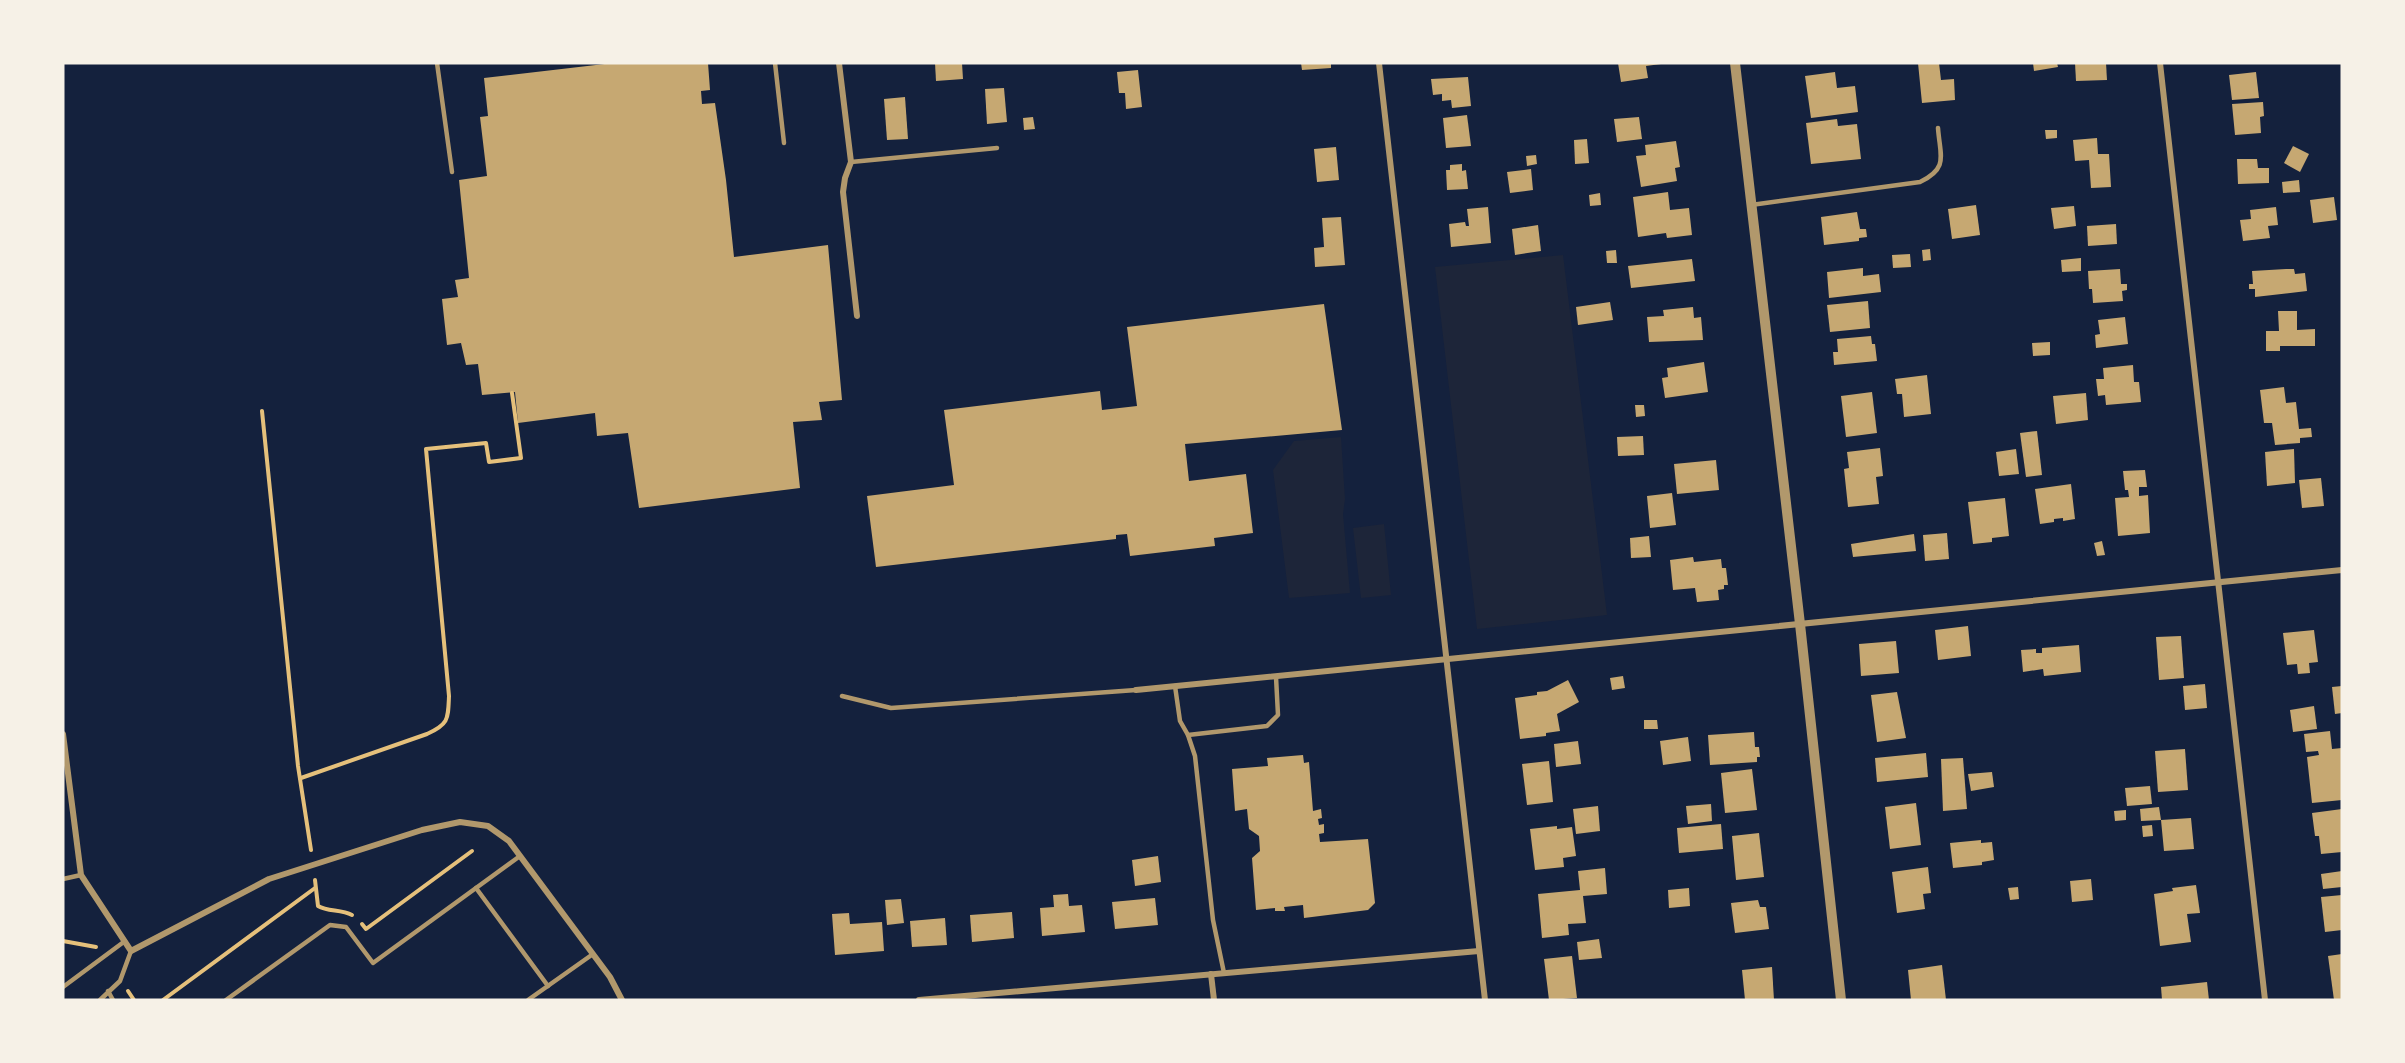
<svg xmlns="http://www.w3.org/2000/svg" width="2405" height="1063" font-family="'Fira Sans Condensed',sans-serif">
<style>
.green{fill:#1d2539}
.building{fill:#c6a872}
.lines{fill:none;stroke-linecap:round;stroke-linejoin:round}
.path{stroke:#e5c07b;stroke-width:4}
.service{stroke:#b1986c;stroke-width:4.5}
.minor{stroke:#b1986c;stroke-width:6}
.tertiary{stroke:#b1986c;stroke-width:10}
</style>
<rect width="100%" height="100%" fill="#14213d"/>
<!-- green -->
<g class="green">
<path d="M1563 255 1607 615 1477 629 1435 267Z"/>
<path d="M1341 437 1345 499 1343 514 1350 593 1289 598 1273 470 1294 441Z"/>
<path d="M1384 524 1391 595 1361 598 1353 528Z"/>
</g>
<!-- building -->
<g class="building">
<path d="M613 63H708L710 90 701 91 702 104 715 103 726 180 734 257 828 245 842 400 819 402 822 420 793 422 800 488 639 508 628 433 597 436 595 413 518 423 515 392 482 395 478 364 466 365 461 343 447 345 442 299 458 297 455 280 469 278 459 180 487 176 480 117 488 116 484 78Z"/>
<path d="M935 63H962L963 79 936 81Z"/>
<path d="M1301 63H1331V68L1302 70Z"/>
<path d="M1618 63H1661V64L1646 66 1648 78 1621 82Z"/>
<path d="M1918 63H1939L1941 80 1954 79 1955 100 1922 103Z"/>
<path d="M2033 63H2057L2058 67 2034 71Z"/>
<path d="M2075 63H2106L2107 80 2076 81Z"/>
<path d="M1138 70 1142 107 1126 109 1125 93H1119L1117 72Z"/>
<path d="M1835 72 1837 88 1855 86 1858 112 1811 118 1805 76Z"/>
<path d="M2256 72 2259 98 2232 100 2229 75Z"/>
<path d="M1468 77 1471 106 1452 108 1451 100 1442 101V94L1433 95 1431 79Z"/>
<path d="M1004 88 1007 122 987 124 985 89Z"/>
<path d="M905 97 908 139 887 140 884 99Z"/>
<path d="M2263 102 2264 116 2260 117 2261 133 2235 135 2232 104Z"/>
<path d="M1467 115 1471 146 1446 148 1443 118Z"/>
<path d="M1033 117 1035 129 1024 130 1023 118Z"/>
<path d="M1639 117 1642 139 1617 142 1614 119Z"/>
<path d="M1837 119 1838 126 1857 124 1861 159 1811 164 1806 123Z"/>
<path d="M2045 130H2057V138L2046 139Z"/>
<path d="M2097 138 2098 154H2109L2111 187 2091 188 2089 160 2075 161 2073 140Z"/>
<path d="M1587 139 1589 163 1575 164 1574 140Z"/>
<path d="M1676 141 1680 167 1675 168 1677 181 1641 187 1636 156 1646 155 1645 145Z"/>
<path d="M2293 146 2309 154 2300 172 2284 163Z"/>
<path d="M1336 147 1339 180 1317 182 1314 149Z"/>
<path d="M1536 155 1537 164 1527 166 1526 156Z"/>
<path d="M2237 159H2257L2258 168H2269V183L2238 184Z"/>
<path d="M1462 164V171L1466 170 1468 189 1447 190 1446 170H1450V165Z"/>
<path d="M1531 169 1533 190 1510 193 1507 172Z"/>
<path d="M2299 180 2300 192 2283 193 2282 182Z"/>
<path d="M1668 192 1670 210 1689 208 1692 235 1667 238 1666 233 1638 237 1633 197Z"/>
<path d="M1600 193 1601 205 1590 206 1589 195Z"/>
<path d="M2334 197 2337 220 2313 223 2310 200Z"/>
<path d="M1976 205 1980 235 1952 239 1948 209Z"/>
<path d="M2074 206 2076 226 2054 229 2051 208Z"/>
<path d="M1488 207 1491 243 1451 247 1449 224 1465 222 1466 226H1469L1467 209Z"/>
<path d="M2276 207 2278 225 2268 226 2270 238 2243 241 2240 220 2251 219 2250 210Z"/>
<path d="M1857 212 1860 229H1866L1867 237 1859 238V241L1824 245 1821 217Z"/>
<path d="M1341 217 1345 265 1315 267 1314 248 1324 247 1322 218Z"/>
<path d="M2116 224 2117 244 2088 246 2087 226Z"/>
<path d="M1538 225 1541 251 1515 255 1512 229Z"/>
<path d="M1930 249 1931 260 1923 261 1922 250Z"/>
<path d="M1616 250 1617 263H1607L1606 251Z"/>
<path d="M1910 254 1911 267 1893 268 1892 255Z"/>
<path d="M2081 258V271L2062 272 2061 260Z"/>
<path d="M1692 259 1695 281 1631 288 1628 266Z"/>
<path d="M1863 268V276L1879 274 1881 292 1829 298 1827 272Z"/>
<path d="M2120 269 2121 284H2127V290L2122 291 2123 301 2093 303 2092 289H2089L2088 271Z"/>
<path d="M2286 269H2294L2295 274 2305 273 2307 291 2255 297V289H2249V284H2253L2252 271Z"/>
<path d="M1868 301 1870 328 1830 332 1827 305Z"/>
<path d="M1610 302 1613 320 1578 325 1576 307Z"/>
<path d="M1324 304 1342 430 1185 444 1189 481 1246 474 1253 533 1214 538 1215 546 1130 556 1127 534 1116 535V539L876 567 867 496 954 485 944 410 1100 391 1102 410 1137 406 1127 327Z"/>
<path d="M1693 307 1694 318 1701 317 1703 340 1649 342 1647 317 1664 316 1663 310Z"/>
<path d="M2278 311H2297V330L2315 329V346H2280V351H2266V331H2279Z"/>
<path d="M2125 317 2128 344 2096 348 2095 335 2100 334 2098 320Z"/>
<path d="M1871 336 1872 344H1875L1877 361 1834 365 1833 352H1838L1837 339Z"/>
<path d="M2050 342V355L2033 356 2032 343Z"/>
<path d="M1704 362 1708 392 1665 398 1662 378 1668 377 1667 368Z"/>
<path d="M2133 365 2134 382H2139L2141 402 2106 405 2105 395 2098 396 2096 379H2104L2103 368Z"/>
<path d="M1927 375 1931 414 1904 417 1902 394H1897L1895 379Z"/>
<path d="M2284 387 2286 403 2296 402 2299 429 2311 428 2312 437 2300 438V443L2275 445 2272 423H2264L2260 390Z"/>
<path d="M1872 392 1877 433 1846 437 1841 396Z"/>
<path d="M2086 393 2088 420 2056 424 2053 396Z"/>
<path d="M1635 405H1644L1645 416 1636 417Z"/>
<path d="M2037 431 2042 475 2026 477 2020 433Z"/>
<path d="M1643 436 1644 455 1618 456 1617 437Z"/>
<path d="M1880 448 1883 476 1876 477 1879 504 1848 507 1844 469 1849 468 1847 452Z"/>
<path d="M2016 449 2019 474 1999 476 1996 452Z"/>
<path d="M2294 449 2295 483 2267 486 2265 452Z"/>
<path d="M1716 460 1719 490 1677 494 1674 464Z"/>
<path d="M2145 470 2147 487H2139V496L2148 495 2150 533 2118 536 2115 498 2129 497 2128 490H2125L2123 471Z"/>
<path d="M2321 478 2324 506 2302 508 2299 480Z"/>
<path d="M2071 484 2075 519 2063 521V518L2054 519V522L2040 524 2035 489Z"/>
<path d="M1672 493 1676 525 1650 528 1647 496Z"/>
<path d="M2005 498 2009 536 1992 538V542L1973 544 1968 502Z"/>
<path d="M1947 533 1949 559 1925 561 1923 535Z"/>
<path d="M1914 534 1916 551 1853 557 1851 544Z"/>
<path d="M1649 536 1651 557 1631 558 1630 538Z"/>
<path d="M2102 541 2105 555 2097 556 2094 543Z"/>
<path d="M1693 557 1694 562 1721 559 1722 568H1726L1728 585H1724V589L1718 590 1719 600 1697 602 1695 588 1673 590 1670 560Z"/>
<path d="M1968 626 1971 656 1938 660 1935 630Z"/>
<path d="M2314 630 2318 662 2309 663 2310 673 2298 674 2297 664 2287 665 2283 633Z"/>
<path d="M2181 636 2184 678 2159 680 2156 637Z"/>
<path d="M1896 641 1899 673 1861 676 1859 644Z"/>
<path d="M2079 645 2081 672 2044 676 2043 669 2023 672 2021 650 2036 649V653H2042V648Z"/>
<path d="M1623 676 1625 688 1612 690 1610 678Z"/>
<path d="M1568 680 1579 702 1557 714 1560 731 1546 733V736L1520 739 1515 698 1537 695V692L1547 691Z"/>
<path d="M2205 684 2207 708 2185 710 2183 686Z"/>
<path d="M2342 686V713L2335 714 2332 687Z"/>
<path d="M1897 692 1906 738 1877 742 1871 695Z"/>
<path d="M2314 706 2317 729 2293 732 2290 710Z"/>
<path d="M1644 720H1657L1658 729H1644Z"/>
<path d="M2330 731 2332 749 2342 748V800L2312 803 2307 757 2319 755 2318 751 2306 752 2304 734Z"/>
<path d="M1754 732 1755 747H1759L1760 757H1757V762L1710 765 1708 735Z"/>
<path d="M1688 737 1691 761 1663 765 1660 741Z"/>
<path d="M1578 741 1581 764 1556 767 1554 744Z"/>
<path d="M2185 749 2188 790 2158 792 2155 751Z"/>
<path d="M1926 753 1928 777 1877 782 1875 758Z"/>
<path d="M1303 755 1304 763 1309 762 1313 811 1321 809 1322 818 1318 819 1319 825 1324 824V833L1319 834 1320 842 1368 839 1375 903 1368 910 1304 918 1303 905 1284 907 1285 911H1275V908L1256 910 1252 858 1260 851 1259 836 1249 829 1247 809 1235 811 1232 769 1268 766 1267 758Z"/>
<path d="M1963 758 1967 809 1943 811 1941 759Z"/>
<path d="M1549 761 1553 802 1527 805 1522 764Z"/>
<path d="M1752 769 1757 810 1725 813 1721 773Z"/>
<path d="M1992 772 1994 787 1971 791 1968 774Z"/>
<path d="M2150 786 2152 804 2127 806 2125 788Z"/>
<path d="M1916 803 1921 845 1890 849 1885 807Z"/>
<path d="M1711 804 1712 821 1688 824 1686 806Z"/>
<path d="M1598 806 1600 831 1576 834 1573 809Z"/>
<path d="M2159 807 2161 820 2191 818 2194 849 2164 851 2161 820 2141 821 2140 809Z"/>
<path d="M2342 809V852L2321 854 2319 836H2315L2312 813Z"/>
<path d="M2126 810V820L2115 821 2114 811Z"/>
<path d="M1721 824 1723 849 1679 853 1677 828Z"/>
<path d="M2152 825 2153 836 2143 837 2142 826Z"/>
<path d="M1557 826V829L1572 827 1576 856 1563 858 1564 867 1535 870 1530 829Z"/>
<path d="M1759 833 1764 877 1736 880 1732 836Z"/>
<path d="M1981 840V843L1992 842 1994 860 1982 862V865L1953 868 1950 843Z"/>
<path d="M1158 856 1161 882 1135 886 1132 860Z"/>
<path d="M1928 867 1931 893 1923 894 1925 909 1897 913 1892 872Z"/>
<path d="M1605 868 1607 894 1583 896 1586 923 1568 924 1569 935 1542 938 1538 894 1580 890 1578 871Z"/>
<path d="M2342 871V887L2323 889 2321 874Z"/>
<path d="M2091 879 2093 900 2072 902 2070 881Z"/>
<path d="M2196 885 2200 913 2187 914 2191 942 2160 946 2154 894 2173 891 2172 888Z"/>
<path d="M2018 887 2019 899 2010 900 2008 888Z"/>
<path d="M1689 888 1690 906 1669 908 1668 890Z"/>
<path d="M1068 894 1069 906 1082 905 1085 932 1042 936 1040 908 1054 907 1053 895Z"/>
<path d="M2342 895V930L2325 932 2321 897Z"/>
<path d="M1155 898 1158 925 1115 929 1112 902Z"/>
<path d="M901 899 904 923 887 925 885 900Z"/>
<path d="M1758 900 1760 907H1766L1769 929 1735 933 1731 903Z"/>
<path d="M1012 912 1014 938 972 942 970 915Z"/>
<path d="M849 913 850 924 882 922 884 951 835 955 832 914Z"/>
<path d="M945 918 947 945 912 947 910 921Z"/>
<path d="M1599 939 1602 958 1579 960 1577 942Z"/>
<path d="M2342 954V1000H2334L2328 956Z"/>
<path d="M1572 956 1577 998 1549 1000 1544 959Z"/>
<path d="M1942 965 1946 1000H1911L1908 970Z"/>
<path d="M1772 967 1774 1000H1745L1742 970Z"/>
<path d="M2207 982 2209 1000H2162L2161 987Z"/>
</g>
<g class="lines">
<!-- path -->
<g class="path">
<path d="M262 411 298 766 311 850"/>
<path d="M301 778 427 734C449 724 448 719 449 696L426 449 486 443 489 462 521 458 512 393"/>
<path d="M315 880 318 906C328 912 341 909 352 915"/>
<path d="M362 924 366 929 472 851"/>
<path d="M63 941 96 947"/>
<path d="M128 991 134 1000"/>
<path d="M163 1000 315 888"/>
</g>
<!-- service -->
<g class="service">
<path d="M437 63 452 172"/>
<path d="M775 63 784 143"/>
<path d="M851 162 997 148"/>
<path d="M1751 205 1920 182C1949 168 1940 156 1938 128"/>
<path d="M1175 686 1180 721 1188 735 1267 726 1278 715 1276 677"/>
<path d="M842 696 891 708 1136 690"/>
<path d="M1188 735 1195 756 1213 920 1224 973"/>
<path d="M63 879 81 875"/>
<path d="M476 888 548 986"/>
<path d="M63 987 125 941"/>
<path d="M108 991 113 1000"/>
<path d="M100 1000 120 981 131 951"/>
<path d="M226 1000 330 925 346 927 373 963 520 856"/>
<path d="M528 1000 593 954"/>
</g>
<!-- minor -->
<g class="minor">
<path d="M839 63 851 162 845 178 843 192 857 316"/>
<path d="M1379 63 1485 1000"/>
<path d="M2160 63 2265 1000"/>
<path d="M1136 690 2342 570"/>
<path d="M63 734 81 875 131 951 269 879 422 830 460 822 488 826 509 841 610 977 622 1000"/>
<path d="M1211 974 1214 1000"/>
<path d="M919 1000 1479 951"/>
</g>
<!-- tertiary -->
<path class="tertiary" d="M1735 63 1800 624 1841 1000"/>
</g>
<!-- border -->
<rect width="2405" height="1063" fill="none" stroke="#f6f1e7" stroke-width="129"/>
</svg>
